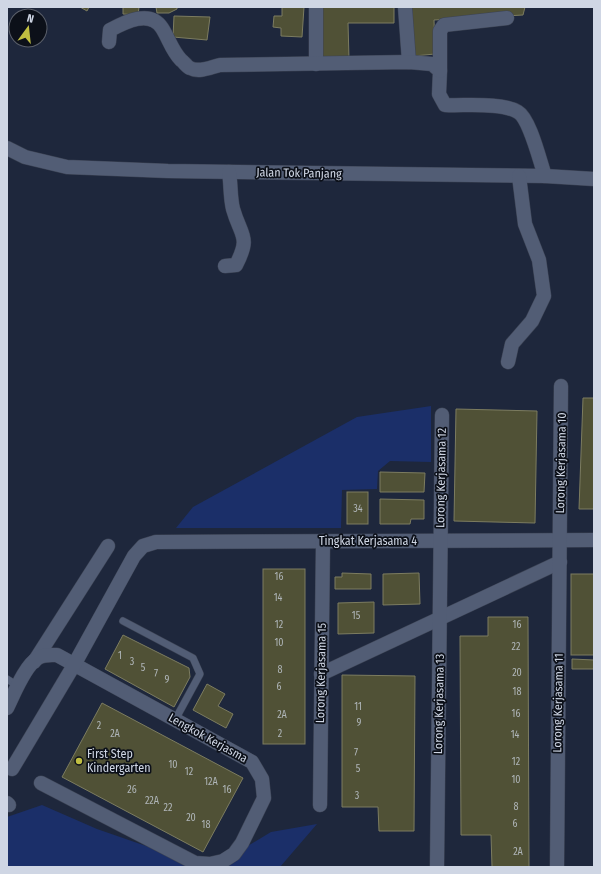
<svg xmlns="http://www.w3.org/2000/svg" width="601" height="874" font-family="'Fira Sans Condensed',sans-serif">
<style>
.green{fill:#1b2f69}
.building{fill:#505136;stroke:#7c7c60}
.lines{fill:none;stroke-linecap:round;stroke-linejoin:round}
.service-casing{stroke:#3c4354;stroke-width:8}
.minor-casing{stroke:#3c4354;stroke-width:15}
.service{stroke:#525d75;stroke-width:7}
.minor{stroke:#525d75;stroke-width:14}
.poi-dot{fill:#c0be41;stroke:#0c1019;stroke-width:1.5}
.labels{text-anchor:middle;stroke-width:3.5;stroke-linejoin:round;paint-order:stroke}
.number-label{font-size:10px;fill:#afb5b8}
.street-label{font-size:12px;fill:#cfd6e4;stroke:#0c1019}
.poi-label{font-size:12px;fill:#cfd6e4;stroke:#0c1019;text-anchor:start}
</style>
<rect width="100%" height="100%" fill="#1e273c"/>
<!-- green -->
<g class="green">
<path d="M431 406V462L390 461 378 471 377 489 342 490 341 528H176L193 507 357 417Z"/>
<path d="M42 805 97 829 195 863 223 861 271 832 317 824 280 867H7V817Z"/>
</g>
<!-- building -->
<g class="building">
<path d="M80 7H89L87 11Z"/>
<path d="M123 7H139L138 15 123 14Z"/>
<path d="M156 7H177V9L169 13H157Z"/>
<path d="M282 7H304L302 37 281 36V28L273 27 274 16H282Z"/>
<path d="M320 7H394V23H348L349 59H320Z"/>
<path d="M410 7H525L523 15 434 20 435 54 414 56Z"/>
<path d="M174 16 210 17 207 40 173 37Z"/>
<path d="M583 398H594V509H579Z"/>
<path d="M456 409 537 411 535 523 454 521Z"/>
<path d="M380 472 425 473 424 492H380Z"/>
<rect x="347" y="492" width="21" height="32"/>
<path d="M380 499 424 500V519H411L410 524H380Z"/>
<rect x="263" y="569" width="42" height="175"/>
<path d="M342 573 371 574V589H335V577H342Z"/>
<path d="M419 573 420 604 383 605V574Z"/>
<rect x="571" y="574" width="23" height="81"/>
<path d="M374 602V633L338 634V603Z"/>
<path d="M488 617H528L529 867H492L491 835H461L460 636H488Z"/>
<path d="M123 635 189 668 190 677 174 707 105 669Z"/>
<path d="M572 659 594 660V669H572Z"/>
<path d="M342 675 415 676 414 831H379L378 807H342Z"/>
<path d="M207 684 225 694 218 706 233 714 226 728 193 710Z"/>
<path d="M102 703 243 778 203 852 62 777Z"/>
</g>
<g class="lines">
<defs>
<g id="service">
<path d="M123 621 193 658 200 674 175 720"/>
<path d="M7 679 18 686"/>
</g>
<g id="minor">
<path d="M316 7V64"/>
<path d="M405 7 409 62"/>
<path d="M109 42 110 30C125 22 150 9 162 28 169 39 172 51 181 60 184 62 187 67 190 68 199 73 211 67 220 65L409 62 432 64 440 71 439 94 445 105C465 106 501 102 518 112 530 119 540 162 545 176"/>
<path d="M440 71V31L444 25 507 18"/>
<path d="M7 148 25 157 67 167 168 171 545 176 594 179"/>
<path d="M225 266 236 265C251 236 241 237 233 209 230 197 231 184 229 172"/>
<path d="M508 362 512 344 532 321 544 296 539 260 525 224 519 176"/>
<path d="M34 662 108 546"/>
<path d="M321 674 560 562"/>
<path d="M7 708C14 694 25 665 38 658 44 654 51 655 57 655L252 762 262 779 264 798 242 843 234 854 223 861 210 864 195 863 41 783"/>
<path d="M12 769 74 665 134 556 143 546 156 542 594 540"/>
<path d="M7 803 9 805"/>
<path d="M320 805 323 541"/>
<path d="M437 867 442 415"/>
<path d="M557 867 561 386"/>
</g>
</defs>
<!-- service casing -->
<use href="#service" class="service-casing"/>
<!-- minor casing -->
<use href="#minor" class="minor-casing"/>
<!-- service -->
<use href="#service" class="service"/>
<!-- minor -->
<use href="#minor" class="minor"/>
</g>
<!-- markers -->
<circle class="poi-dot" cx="79" cy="761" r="4"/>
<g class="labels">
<!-- number labels -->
<g class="number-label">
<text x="358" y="512">34</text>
<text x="279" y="580">16</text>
<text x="278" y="601">14</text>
<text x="356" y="619">15</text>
<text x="279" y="628">12</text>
<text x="517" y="628">16</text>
<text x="279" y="646">10</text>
<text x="516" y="650">22</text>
<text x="120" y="659">1</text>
<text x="132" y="665">3</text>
<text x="143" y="671">5</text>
<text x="280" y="673">8</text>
<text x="517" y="676">20</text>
<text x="156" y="677">7</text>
<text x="167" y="683">9</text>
<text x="279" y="690">6</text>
<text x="517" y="695">18</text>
<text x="358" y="710">11</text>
<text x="516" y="717">16</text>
<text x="282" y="718">2A</text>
<text x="359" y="726">9</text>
<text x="99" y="729">2</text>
<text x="115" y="737">2A</text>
<text x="280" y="737">2</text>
<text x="515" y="738">14</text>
<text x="356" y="756">7</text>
<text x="516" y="765">12</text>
<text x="173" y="768">10</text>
<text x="358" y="772">5</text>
<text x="189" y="775">12</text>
<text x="516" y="783">10</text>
<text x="211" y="785">12A</text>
<text x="132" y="793">26</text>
<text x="227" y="793">16</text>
<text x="357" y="799">3</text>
<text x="152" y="804">22A</text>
<text x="516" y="810">8</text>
<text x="168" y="811">22</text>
<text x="191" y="821">20</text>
<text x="515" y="827">6</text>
<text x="206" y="828">18</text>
<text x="518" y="855">2A</text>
</g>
<!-- street labels -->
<g class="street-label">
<text transform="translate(299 173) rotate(1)" y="4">Jalan Tok Panjang</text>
<text transform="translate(561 463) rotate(-89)" y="4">Lorong Kerjasama 10</text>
<text transform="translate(441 478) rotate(-89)" y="4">Lorong Kerjasama 12</text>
<text x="368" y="545">Tingkat Kerjasama 4</text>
<text transform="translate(321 673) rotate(-89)" y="4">Lorong Kerjasama 15</text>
<text transform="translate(558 703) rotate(-89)" y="4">Lorong Kerjasama 11</text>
<text transform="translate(439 704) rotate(-89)" y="4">Lorong Kerjasama 13</text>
<text transform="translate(208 738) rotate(29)" y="4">Lengkok Kerjasma</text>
</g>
<!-- poi labels -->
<g class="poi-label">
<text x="87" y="758">First Step<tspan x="87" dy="14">Kindergarten</tspan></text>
</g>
</g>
<!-- border -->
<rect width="601" height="874" fill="none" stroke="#cfd6e4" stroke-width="16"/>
<!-- north arrow -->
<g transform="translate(28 28) rotate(15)"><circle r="19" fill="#0c1019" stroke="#5a5f6a"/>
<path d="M0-3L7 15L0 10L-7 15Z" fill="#c0be41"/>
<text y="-6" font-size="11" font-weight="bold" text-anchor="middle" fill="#cfd6e4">N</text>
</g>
</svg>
